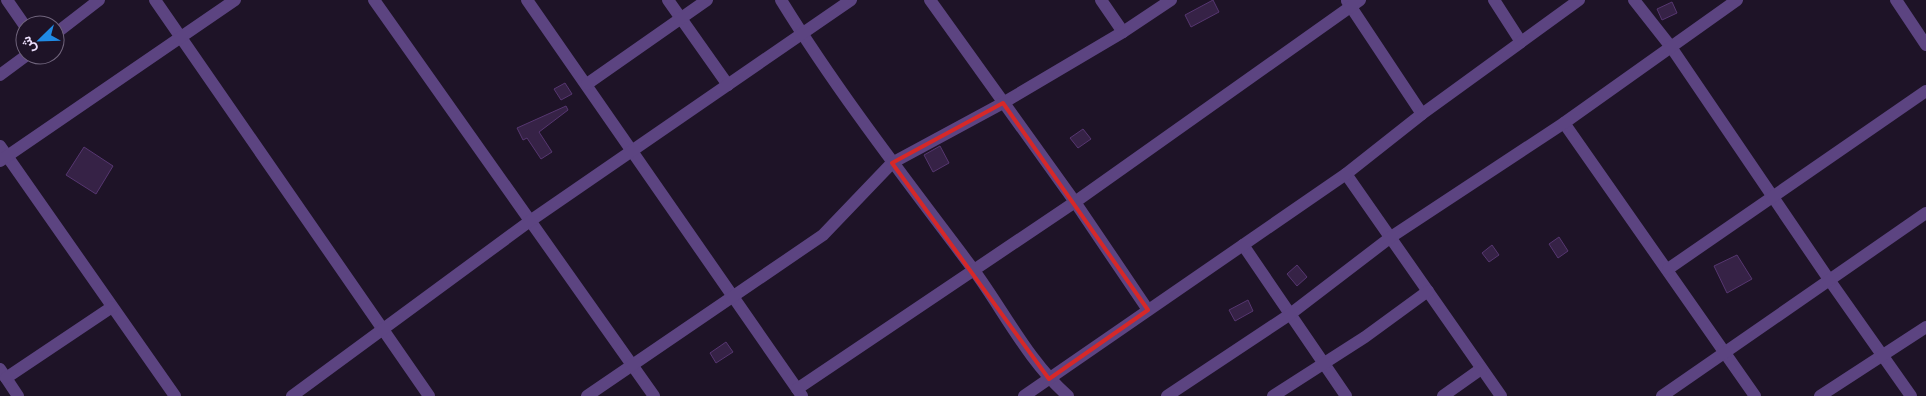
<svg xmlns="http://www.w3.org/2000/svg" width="1926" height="396" font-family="Karla,Vazirmatn,sans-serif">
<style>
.building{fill:#362246;stroke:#563670}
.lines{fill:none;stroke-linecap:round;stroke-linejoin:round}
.minor{stroke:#5c4481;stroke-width:12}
.marked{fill:none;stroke:#d62828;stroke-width:4;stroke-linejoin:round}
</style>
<rect width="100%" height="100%" fill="#1e1327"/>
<!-- building -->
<g class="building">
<path d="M1213 0 1219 12 1191 27 1185 15Z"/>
<path d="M1672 2 1677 13 1662 20 1657 9Z"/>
<path d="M565 83 572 94 561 100 554 89Z"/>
<path d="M566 106 568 110 539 132 552 152 541 159 527 138 523 140 517 128Z"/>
<path d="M1083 129 1091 139 1078 148 1070 138Z"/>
<path d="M940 146 949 163 933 172 924 155Z"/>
<path d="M84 147 113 166 96 194 66 175Z"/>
<path d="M1559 237 1568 251 1558 258 1549 244Z"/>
<path d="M1492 245 1499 255 1489 262 1482 253Z"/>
<path d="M1737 255 1752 279 1727 293 1714 266Z"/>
<path d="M1297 265 1307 277 1297 286 1287 274Z"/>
<path d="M1248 300 1253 311 1235 321 1229 310Z"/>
<path d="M726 342 733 352 716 363 710 353Z"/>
</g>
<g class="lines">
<!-- minor -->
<g class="minor">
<path d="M7 0 25 26"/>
<path d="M155 0 429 396"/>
<path d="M374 0 654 396"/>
<path d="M527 0 802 396"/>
<path d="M668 0 728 85"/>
<path d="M781 0C839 94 907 181 973 269 1004 311 1028 361 1068 396"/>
<path d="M930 0 1075 202 1148 310"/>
<path d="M1101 0 1123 32"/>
<path d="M1494 0 1521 42"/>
<path d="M1634 0 1671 47 1830 281 1911 396"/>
<path d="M1896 0 1926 45"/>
<path d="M1347 1 1422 114"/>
<path d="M55 34 99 0"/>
<path d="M0 75 27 55"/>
<path d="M587 84 707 0"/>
<path d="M1564 123 1755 396"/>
<path d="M0 146 175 396"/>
<path d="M0 161 235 0"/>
<path d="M1346 174 1501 396"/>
<path d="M1243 245 1346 396"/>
<path d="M1668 269 1926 91"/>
<path d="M0 369 18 396"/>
<path d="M6 378 112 307"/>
<path d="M797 389 1075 202 1360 0"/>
<path d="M292 396 530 221 851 0"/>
<path d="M587 396 823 235 892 163 1003 103 1123 32 1171 0"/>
<path d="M1024 396 1346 174 1422 114 1579 0"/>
<path d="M1167 396 1289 315 1391 237 1564 123 1737 0"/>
<path d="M1273 396 1365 337 1428 291"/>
<path d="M1443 396 1481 369"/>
<path d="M1662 396 1926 213"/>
<path d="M1820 396 1926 327"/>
</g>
</g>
<!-- marked area -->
<path class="marked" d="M1003 103 1148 310 1049 379 892 163Z"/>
<!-- north arrow -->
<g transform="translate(40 40) rotate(247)"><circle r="24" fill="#1e1327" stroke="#70647c"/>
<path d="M0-4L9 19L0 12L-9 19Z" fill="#208be5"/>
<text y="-8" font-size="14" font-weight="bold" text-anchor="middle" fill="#ebdefb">ش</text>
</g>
</svg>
